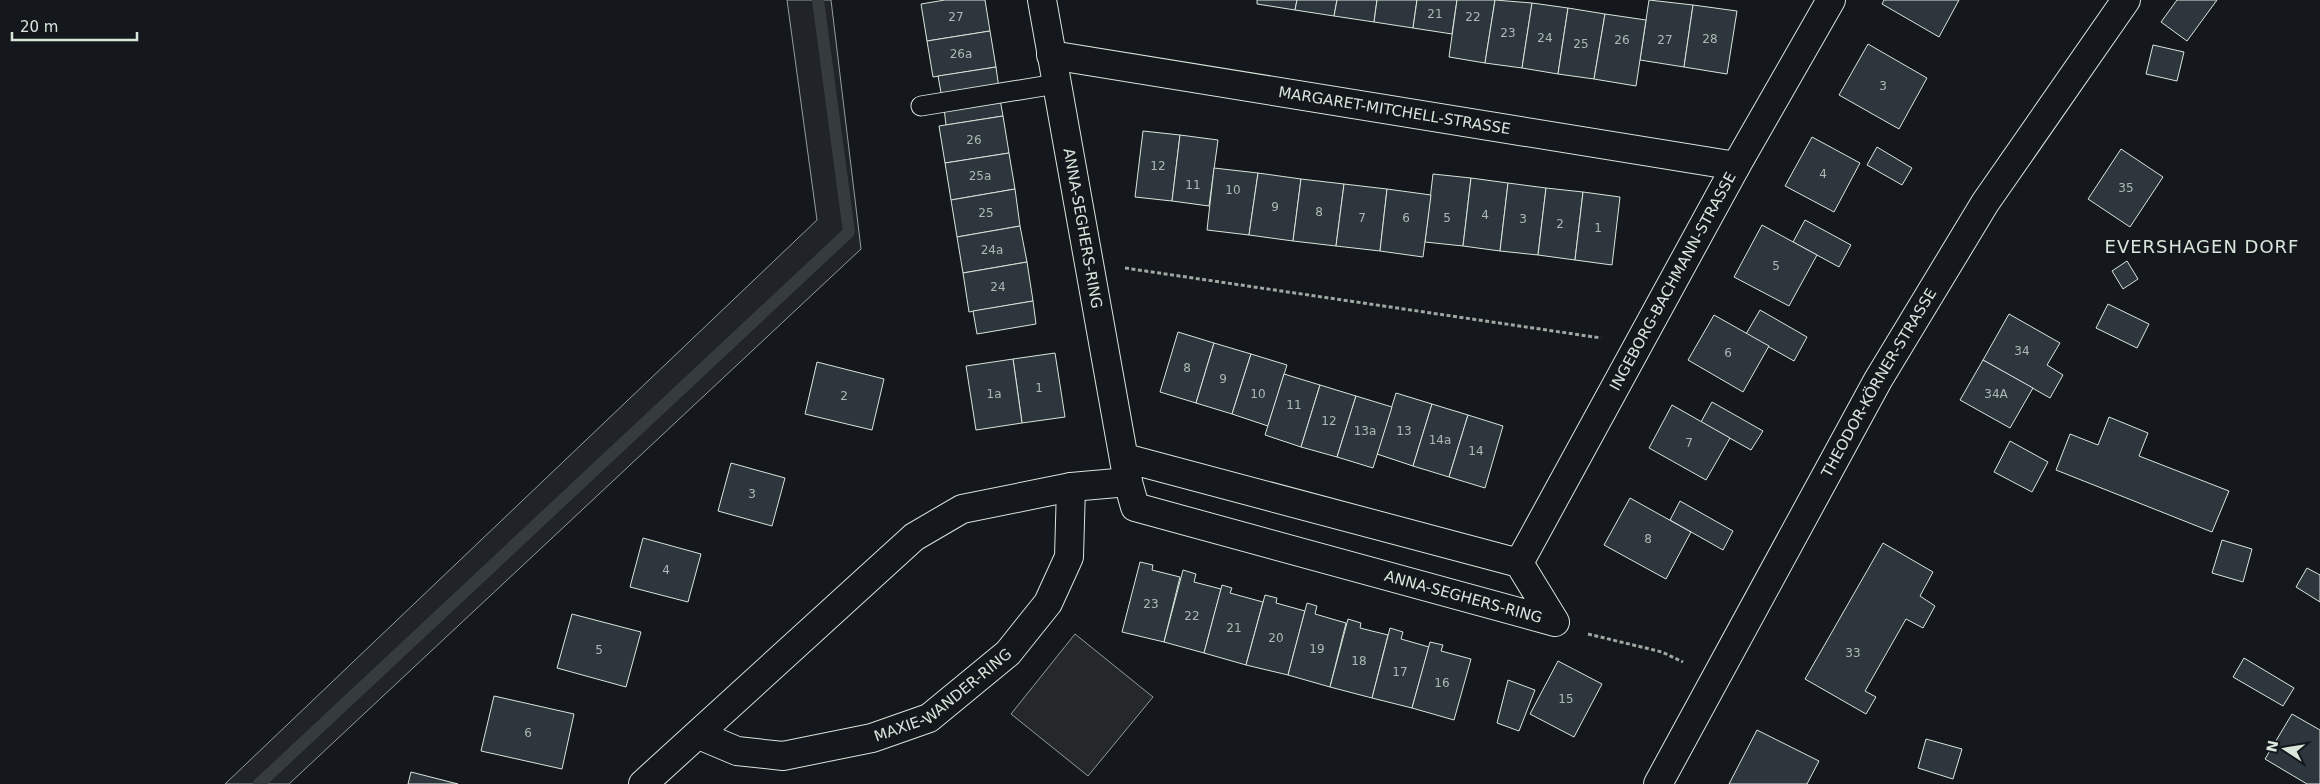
<svg xmlns="http://www.w3.org/2000/svg" width="2320" height="784" font-family="'DejaVu Sans',sans-serif">
<style>
.green{fill:#202428;stroke:#939e99}
.parking{fill:#24282b;stroke:#939e99}
.lines{fill:none;stroke-linecap:round;stroke-linejoin:round}
.stream{stroke:#363b3e;stroke-width:12}
.building{fill:#2c363c;stroke:#d8e6dc}
.service-casing{stroke:#d8e6dc;stroke-width:21}
.minor-casing{stroke:#d8e6dc;stroke-width:30}
.path{stroke:#9da8a2;stroke-width:3;stroke-dasharray:4 2.5;stroke-linecap:butt}
.service{stroke:#14181c;stroke-width:19}
.minor{stroke:#14181c;stroke-width:28}
.labels{text-anchor:middle;stroke-width:4;stroke-linejoin:round;paint-order:stroke}
.number-label{font-size:12px;fill:#adbab4}
.street-label{font-size:15px;fill:#d8e6dc;stroke:#14181c}
.quarter-label{font-size:18px;letter-spacing:1px;fill:#d8e6dc;stroke:#14181c}
</style>
<rect width="100%" height="100%" fill="#14181c"/>
<!-- green -->
<path class="green" d="M787 0H831L861 249 289 784H225L817 220Z"/>
<!-- parking -->
<path class="parking" d="M1075 634 1153 697 1088 776 1011 714Z"/>
<g class="lines">
<!-- stream -->
<path class="stream" d="M259 784 849 232 818 0"/>
</g>
<!-- building -->
<g class="building">
<path d="M945 0H985L990 31 927 41 921 4Z"/>
<path d="M1257 0H1297L1295 10 1257 4Z"/>
<path d="M1297 0H1337L1334 16 1295 10Z"/>
<path d="M1337 0H1377L1374 22 1334 16Z"/>
<path d="M1377 0H1417L1413 28 1374 22Z"/>
<path d="M1417 0H1457L1452 34 1413 28Z"/>
<path d="M1457 0H1495L1485 63 1449 57Z"/>
<path d="M1495 0 1532 3 1522 68 1485 63Z"/>
<path d="M1649 0 1693 5 1684 67 1640 60Z"/>
<path d="M1884 0H1959L1939 37 1882 4Z"/>
<path d="M2177 0H2217L2187 41 2161 22Z"/>
<path d="M1532 3 1568 8 1558 74 1522 68Z"/>
<path d="M1693 5 1737 11 1727 74 1684 67Z"/>
<path d="M1568 8 1605 14 1594 79 1558 74Z"/>
<path d="M1605 14 1646 20 1636 86 1594 79Z"/>
<path d="M990 31 996 67 933 77 927 41Z"/>
<path d="M1868 44 1927 78 1899 129 1839 95Z"/>
<path d="M2153 45 2184 52 2177 81 2146 74Z"/>
<path d="M996 67 999 89 942 98 938 76Z"/>
<path d="M1000 99 1003 116 946 125 944 108Z"/>
<path d="M1003 116 1009 153 945 163 939 126Z"/>
<path d="M1143 131 1180 135 1172 201 1135 197Z"/>
<path d="M1180 135 1218 140 1209 206 1172 201Z"/>
<path d="M1812 137 1860 163 1834 212 1785 186Z"/>
<path d="M1877 147 1912 168 1902 185 1867 165Z"/>
<path d="M2121 149 2163 177 2130 227 2088 199Z"/>
<path d="M1009 153 1015 189 951 200 945 163Z"/>
<path d="M1214 168 1258 173 1249 235 1207 230Z"/>
<path d="M1258 173 1301 179 1293 241 1249 235Z"/>
<path d="M1433 174 1471 178 1463 246 1425 242Z"/>
<path d="M1471 178 1508 183 1500 251 1463 246Z"/>
<path d="M1301 179 1344 184 1336 246 1293 241Z"/>
<path d="M1508 183 1546 188 1538 255 1500 251Z"/>
<path d="M1344 184 1387 189 1380 251 1336 246Z"/>
<path d="M1546 188 1583 192 1575 260 1538 255Z"/>
<path d="M1015 189 1020 226 957 237 951 200Z"/>
<path d="M1387 189 1431 195 1423 257 1380 251Z"/>
<path d="M1583 192 1620 197 1612 265 1575 260Z"/>
<path d="M1805 220 1851 245 1839 267 1793 242Z"/>
<path d="M1762 225 1817 255 1789 306 1734 277Z"/>
<path d="M1020 226 1027 262 963 273 957 237Z"/>
<path d="M2127 261 2138 279 2123 289 2112 271Z"/>
<path d="M1027 262 1033 301 969 312 963 273Z"/>
<path d="M1033 301 1036 324 977 334 973 311Z"/>
<path d="M2108 304 2149 324 2137 348 2096 328Z"/>
<path d="M1760 310 1807 337 1794 361 1746 334Z"/>
<path d="M2009 314 2060 343 2047 365 2063 375 2050 398 1983 360Z"/>
<path d="M1714 315 1769 346 1743 392 1688 360Z"/>
<path d="M1178 332 1214 343 1196 403 1160 392Z"/>
<path d="M1214 343 1251 354 1232 414 1196 403Z"/>
<path d="M1055 353 1065 417 1022 423 1013 359Z"/>
<path d="M1251 354 1287 365 1268 426 1232 414Z"/>
<path d="M1013 359 1022 423 976 430 966 366Z"/>
<path d="M1983 360 2033 388 2010 428 1960 400Z"/>
<path d="M817 362 884 379 872 430 805 414Z"/>
<path d="M1284 374 1320 385 1301 447 1265 435Z"/>
<path d="M1320 385 1356 396 1337 457 1301 447Z"/>
<path d="M1396 393 1432 404 1413 466 1377 454Z"/>
<path d="M1356 396 1392 407 1373 468 1337 457Z"/>
<path d="M1712 402 1763 431 1751 450 1701 422Z"/>
<path d="M1432 404 1468 415 1449 477 1413 466Z"/>
<path d="M1672 405 1730 438 1706 480 1649 448Z"/>
<path d="M1468 415 1503 426 1485 488 1449 477Z"/>
<path d="M2109 417 2148 433 2139 456 2229 491 2212 532 2056 470 2070 434 2098 445Z"/>
<path d="M2010 441 2048 462 2032 492 1994 472Z"/>
<path d="M731 463 785 478 772 526 718 511Z"/>
<path d="M1630 498 1691 532 1666 579 1604 545Z"/>
<path d="M1680 501 1733 531 1723 550 1670 520Z"/>
<path d="M643 538 701 554 688 602 630 587Z"/>
<path d="M2222 540 2252 549 2243 582 2212 573Z"/>
<path d="M1883 543 1933 572 1920 596 1935 606 1923 628 1906 619 1865 691 1876 697 1866 714 1805 679Z"/>
<path d="M1140 562 1153 565 1152 570 1180 577 1164 642 1122 632Z"/>
<path d="M2307 568 2320 575V602L2296 587Z"/>
<path d="M1183 570 1196 574 1194 582 1221 589 1204 653 1164 642Z"/>
<path d="M1222 585 1232 588 1230 593 1263 602 1246 665 1204 653Z"/>
<path d="M1265 595 1277 598 1276 603 1305 611 1288 675 1246 665Z"/>
<path d="M1307 603 1317 606 1315 614 1346 623 1330 687 1288 675Z"/>
<path d="M572 614 641 632 626 687 557 668Z"/>
<path d="M1348 619 1361 623 1360 628 1388 635 1372 698 1330 687Z"/>
<path d="M1390 628 1403 632 1401 639 1429 647 1412 708 1372 698Z"/>
<path d="M1430 642 1443 645 1441 651 1471 659 1454 720 1412 708Z"/>
<path d="M2244 658 2294 688 2283 706 2233 677Z"/>
<path d="M1558 661 1602 684 1574 737 1530 714Z"/>
<path d="M1508 680 1535 690 1519 731 1497 723Z"/>
<path d="M494 696 574 714 562 769 481 751Z"/>
<path d="M2292 714 2320 730V784H2307L2265 759Z"/>
<path d="M1757 730 1819 761 1807 784H1729Z"/>
<path d="M1926 739 1962 749 1953 779 1918 768Z"/>
<path d="M411 772 458 784H408Z"/>
</g>
<g class="lines">
<defs>
<path id="service" d="M921 106 1056 84"/>
<g id="minor">
<path id="s1" d="M1042 0 1128 482 1135 507 1555 622 1519 563 1125 458"/>
<path id="s2" d="M1051 55 1736 166"/>
<path id="s3" d="M1519 563 1736 166 1831 0"/>
<path id="s4" d="M699 735 737 751 783 756 872 738 929 718 1008 653 1048 603 1069 557 1071 487"/>
<path d="M643 784 914 537 962 509 1071 487 1128 482"/>
<path id="s5" d="M1658 784 1878 380 1985 203 2126 0"/>
</g>
</defs>
<!-- service casing -->
<use href="#service" class="service-casing"/>
<!-- minor casing -->
<use href="#minor" class="minor-casing"/>
<!-- path -->
<g class="path">
<path d="M1125 268 1601 338"/>
<path d="M1588 634 1662 652 1683 662"/>
</g>
<!-- service -->
<use href="#service" class="service"/>
<!-- minor -->
<use href="#minor" class="minor"/>
</g>
<g class="labels">
<!-- number labels -->
<g class="number-label">
<text x="1435" y="18">21</text>
<text x="956" y="21">27</text>
<text x="1473" y="21">22</text>
<text x="1508" y="37">23</text>
<text x="1545" y="42">24</text>
<text x="1710" y="43">28</text>
<text x="1622" y="44">26</text>
<text x="1665" y="44">27</text>
<text x="1581" y="48">25</text>
<text x="961" y="58">26a</text>
<text x="1883" y="90">3</text>
<text x="974" y="144">26</text>
<text x="1158" y="170">12</text>
<text x="1823" y="178">4</text>
<text x="980" y="180">25a</text>
<text x="1193" y="189">11</text>
<text x="2126" y="192">35</text>
<text x="1233" y="194">10</text>
<text x="1275" y="211">9</text>
<text x="1319" y="216">8</text>
<text x="986" y="217">25</text>
<text x="1485" y="219">4</text>
<text x="1362" y="222">7</text>
<text x="1406" y="222">6</text>
<text x="1447" y="222">5</text>
<text x="1523" y="223">3</text>
<text x="1560" y="228">2</text>
<text x="1598" y="232">1</text>
<text x="992" y="254">24a</text>
<text x="1776" y="270">5</text>
<text x="998" y="291">24</text>
<text x="2022" y="355">34</text>
<text x="1728" y="357">6</text>
<text x="1187" y="372">8</text>
<text x="1223" y="383">9</text>
<text x="1039" y="392">1</text>
<text x="994" y="398">1a</text>
<text x="1258" y="398">10</text>
<text x="1996" y="398">34A</text>
<text x="844" y="400">2</text>
<text x="1294" y="409">11</text>
<text x="1329" y="425">12</text>
<text x="1365" y="435">13a</text>
<text x="1404" y="435">13</text>
<text x="1440" y="444">14a</text>
<text x="1689" y="447">7</text>
<text x="1476" y="455">14</text>
<text x="752" y="498">3</text>
<text x="1648" y="543">8</text>
<text x="666" y="574">4</text>
<text x="1151" y="608">23</text>
<text x="1192" y="620">22</text>
<text x="1234" y="632">21</text>
<text x="1276" y="642">20</text>
<text x="1317" y="653">19</text>
<text x="599" y="654">5</text>
<text x="1853" y="657">33</text>
<text x="1359" y="665">18</text>
<text x="1400" y="676">17</text>
<text x="1442" y="687">16</text>
<text x="1566" y="703">15</text>
<text x="528" y="737">6</text>
</g>
<!-- street labels -->
<g class="street-label">
<text dy="5" stroke="none"><textPath href="#s2" startOffset="348">MARGARET-MITCHELL-STRASSE</textPath></text>
<text dy="5" stroke="none"><textPath href="#s1" startOffset="232">ANNA-SEGHERS-RING</textPath></text>
<text dy="5" stroke="none"><textPath href="#s3" startOffset="321">INGEBORG-BACHMANN-STRASSE</textPath></text>
<text dy="5" stroke="none"><textPath href="#s5" startOffset="458">THEODOR-KÖRNER-STRASSE</textPath></text>
<text dy="5" stroke="none"><textPath href="#s1" startOffset="856">ANNA-SEGHERS-RING</textPath></text>
<text dy="5" stroke="none"><textPath href="#s4" startOffset="262">MAXIE-WANDER-RING</textPath></text>
</g>
<!-- quarter labels -->
<g class="quarter-label">
<text x="2202" y="253">EVERSHAGEN DORF</text>
</g>
</g>
<!-- north arrow -->
<g transform="translate(2285 749) rotate(282)" stroke="#14181c" stroke-width="4" paint-order="stroke">
<path d="M0-4L9 19L0 12L-9 19Z" fill="#d8e6dc"/>
<text y="-8" font-size="14" font-weight="bold" text-anchor="middle" fill="#d8e6dc">N</text>
</g>
<!-- scale -->
<path d="M12 32v8h125v-8" fill="none" stroke="#d8e6dc" stroke-width="2.5"/>
<text x="20" y="32" font-size="15" fill="#d8e6dc" stroke="#14181c" stroke-width="4" paint-order="stroke">20 m</text>
</svg>
